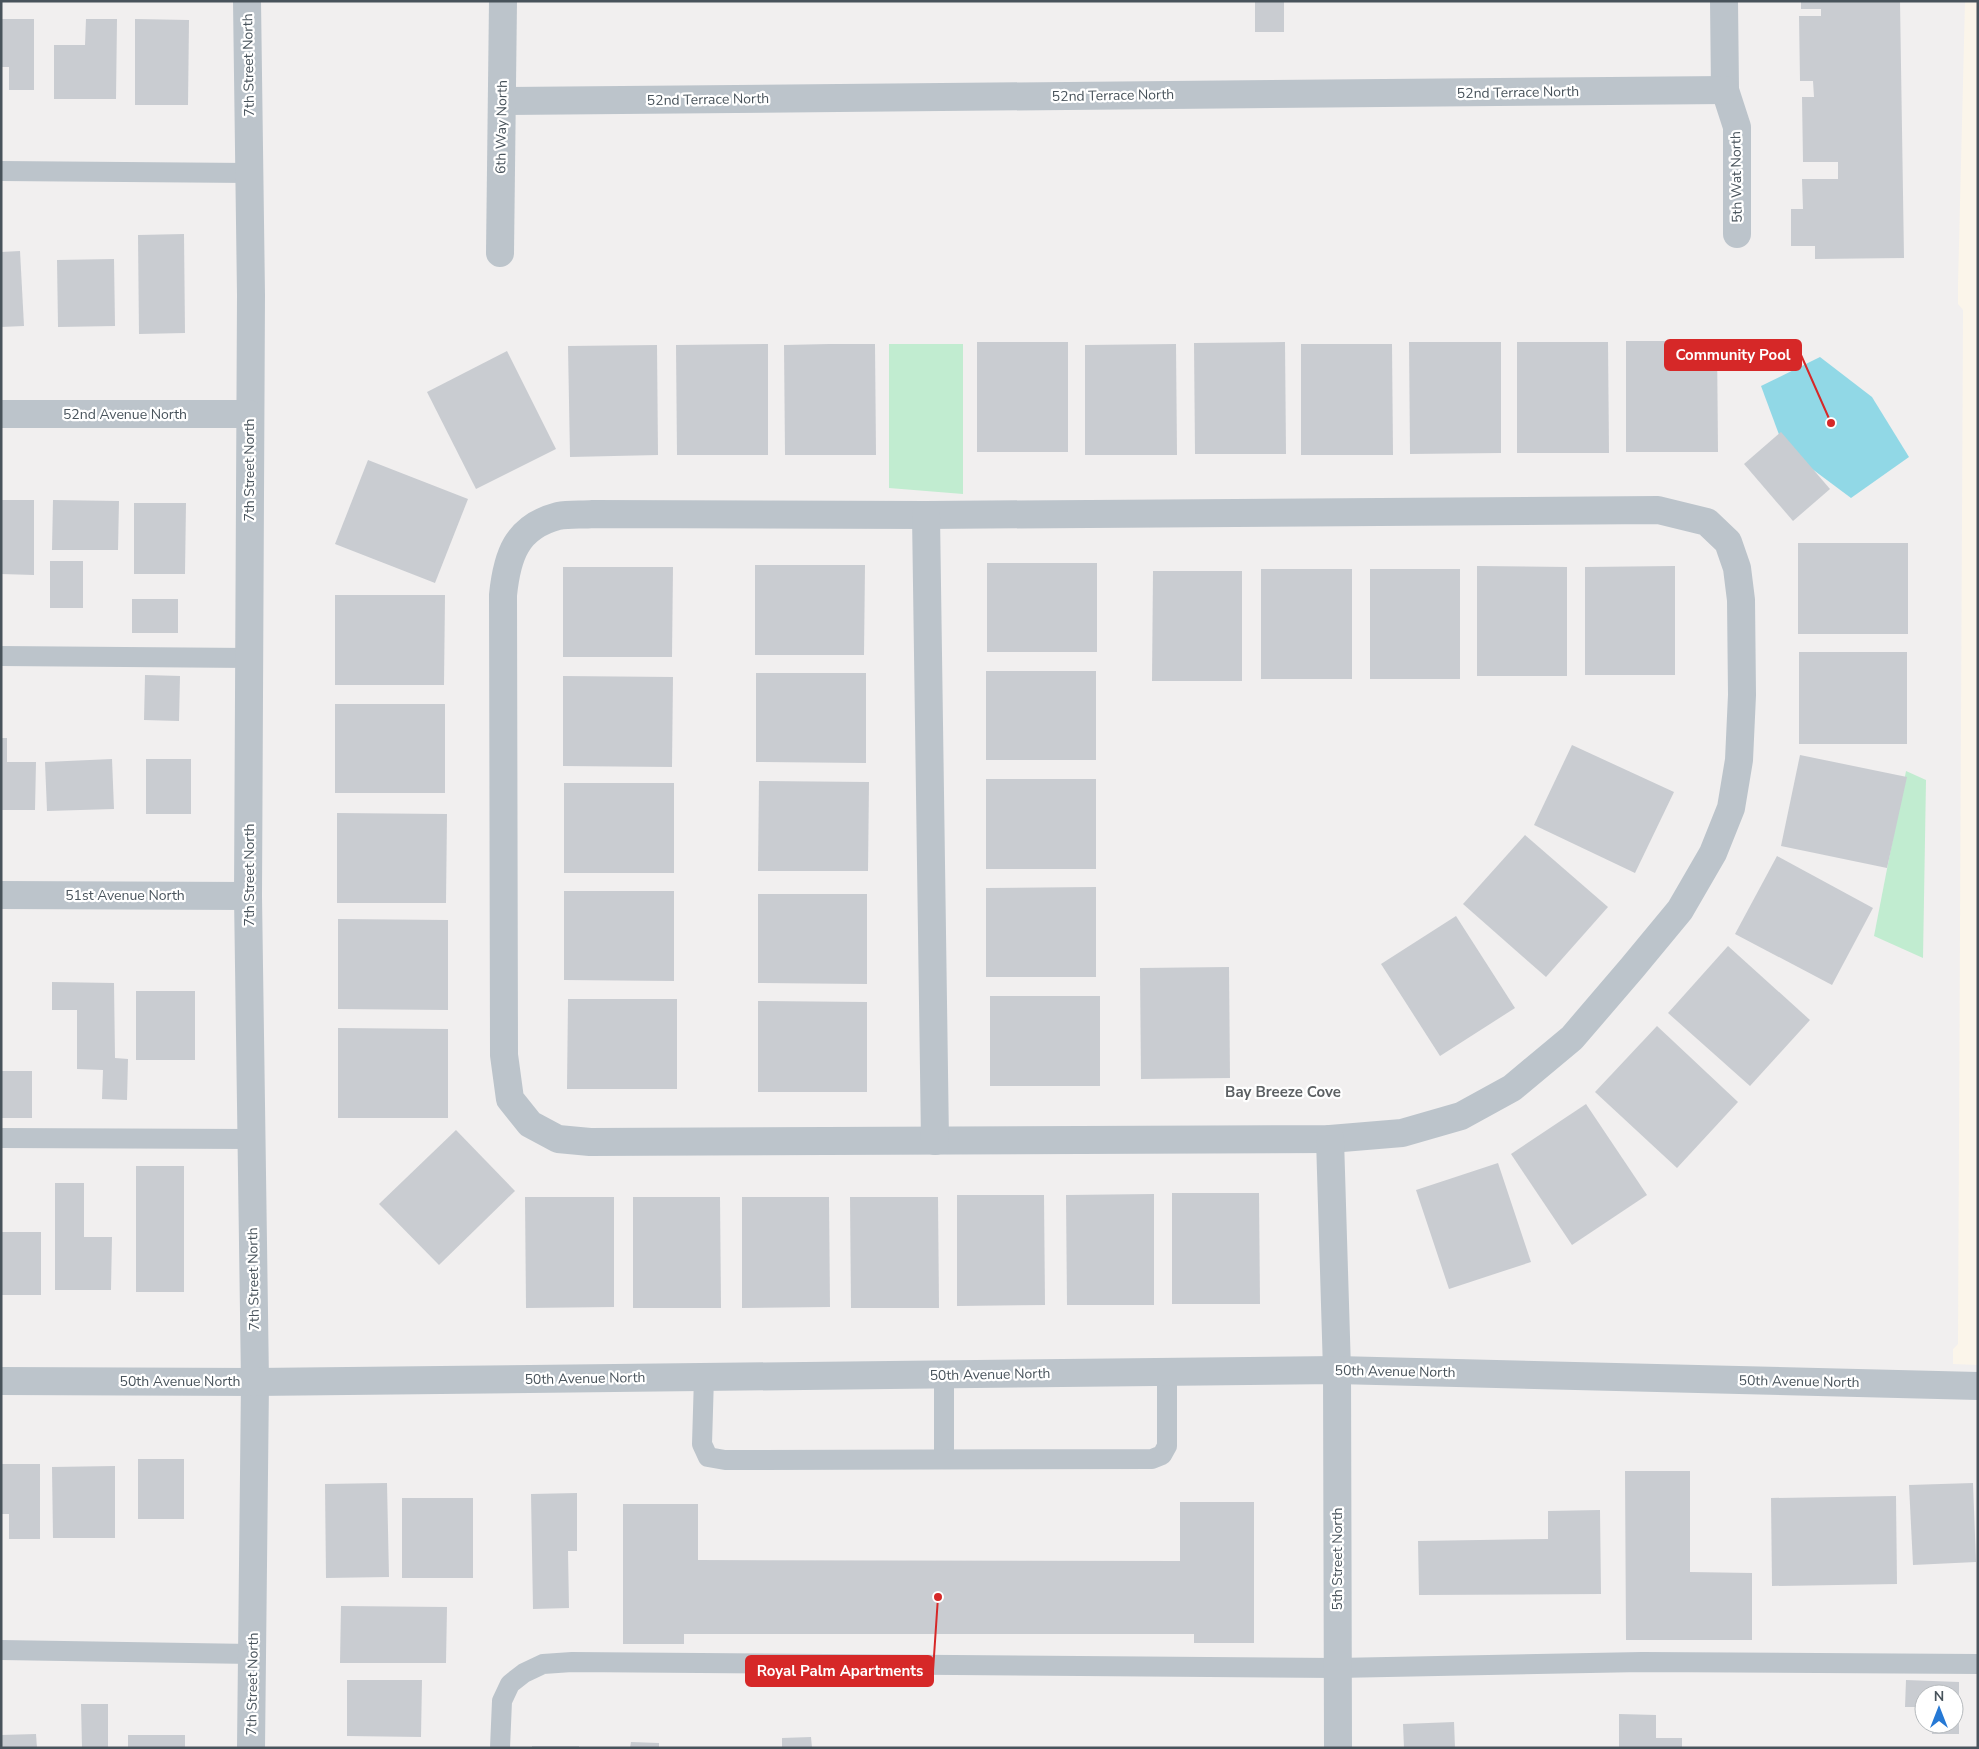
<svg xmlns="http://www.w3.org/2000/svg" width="1979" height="1749" font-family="'Nunito Sans',sans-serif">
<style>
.commercial{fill:#fbf5ea}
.green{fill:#c1ecd0}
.water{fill:#91d8e6}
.building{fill:#c9ccd1}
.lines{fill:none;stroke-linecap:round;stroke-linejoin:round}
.lane{stroke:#bcc4cb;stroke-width:20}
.street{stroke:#bcc4cb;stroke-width:28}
.labels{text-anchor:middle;stroke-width:4.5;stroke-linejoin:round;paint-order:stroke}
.street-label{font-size:14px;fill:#48535b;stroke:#fff}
.neighbourhood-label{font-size:15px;font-weight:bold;fill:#5c6063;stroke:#fff}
.leader{fill:none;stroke:#d62828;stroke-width:2}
.callout-dot{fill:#d62828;stroke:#fff;stroke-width:2}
.callout{fill:#d62828;stroke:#d62828;stroke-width:2}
.callout-label{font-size:15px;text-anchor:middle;font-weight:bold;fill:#fff}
</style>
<rect width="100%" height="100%" fill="#f1efef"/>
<!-- commercial -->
<path class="commercial" d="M1965 1H1978V1365L1953 1364V1349L1958 1344 1963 310 1958 304V285Z"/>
<!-- green -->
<g class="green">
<path d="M889 344H963V494L889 488Z"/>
<path d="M1906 771 1926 780 1923 958 1874 936Z"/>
</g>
<!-- water -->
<path class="water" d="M1820 357 1872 397 1909 457 1851 498 1784 448 1761 386Z"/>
<!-- building -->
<g class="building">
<rect x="1255" y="1" width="29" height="31"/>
<path d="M1801 1H1900L1904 258 1815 259V246H1791V209H1803L1802 179H1838V162H1803L1802 97H1814L1813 81H1800L1799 16H1821V9H1801Z"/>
<path d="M1 19H34V90H9V67H1Z"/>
<path d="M86 19H117L116 99H54V45H85Z"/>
<path d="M135 19 189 20 188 105H135Z"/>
<path d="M184 234 185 333 139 334 138 235Z"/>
<path d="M20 251 24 326 1 327V252Z"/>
<path d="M114 259 115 326 58 327 57 260Z"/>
<path d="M1626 341H1717L1718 452H1626Z"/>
<rect x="977" y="342" width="91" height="110"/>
<path d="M1285 342 1286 454H1195L1194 343Z"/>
<path d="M1409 342H1501V453L1410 454Z"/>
<path d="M1517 342H1608L1609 453H1517Z"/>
<path d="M768 344V455H677L676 345Z"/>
<path d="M829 344H875L876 455H785L784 345Z"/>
<path d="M1176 344 1177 455H1085V345Z"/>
<path d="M1301 344H1392L1393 455H1301Z"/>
<path d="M657 345 658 455 570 457 568 346Z"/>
<path d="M507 351 556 449 476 489 427 392Z"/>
<path d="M1781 432 1830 489 1793 521 1744 464Z"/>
<path d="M368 460 468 499 435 583 335 544Z"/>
<path d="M1 500H34V575L1 574Z"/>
<path d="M53 500 119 501 118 550H52Z"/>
<path d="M134 503H186L185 574H134Z"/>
<rect x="1798" y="543" width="110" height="91"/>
<rect x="50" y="561" width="33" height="47"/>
<rect x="987" y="563" width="110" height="89"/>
<path d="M755 565H865L864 655H755Z"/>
<path d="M1477 566 1567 567V676H1477Z"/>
<path d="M1675 566V675H1585V567Z"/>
<path d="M563 567H673L672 657H563Z"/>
<rect x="1261" y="569" width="91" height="110"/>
<rect x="1370" y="569" width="90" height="110"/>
<path d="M1153 571H1242V681H1152Z"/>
<path d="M335 595H445L444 685H335Z"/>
<rect x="132" y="599" width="46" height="34"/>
<rect x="1799" y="652" width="108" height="92"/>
<rect x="986" y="671" width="110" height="89"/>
<path d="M756 673H866V763L756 762Z"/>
<path d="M145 675 180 676 179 721 144 720Z"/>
<path d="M563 676 673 677 672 767 563 766Z"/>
<rect x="335" y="704" width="110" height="89"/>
<path d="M1 738H7V762H36L35 810H1Z"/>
<path d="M1572 745 1674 792 1635 873 1534 825Z"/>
<path d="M1800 755 1907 777 1887 868 1781 846Z"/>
<path d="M112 759 114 809 47 811 45 762Z"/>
<rect x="146" y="759" width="45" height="55"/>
<rect x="986" y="779" width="110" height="90"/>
<path d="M759 781 869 782 868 871H758Z"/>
<rect x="564" y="783" width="110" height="90"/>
<path d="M337 813 447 814 446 903H337Z"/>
<path d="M1525 835 1608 907 1546 977 1463 904Z"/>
<path d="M1777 856 1873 908 1832 985 1735 934Z"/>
<path d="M1096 887V977H986V888Z"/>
<path d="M564 891H674V981L564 980Z"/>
<path d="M758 894H867V984L758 983Z"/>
<path d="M1456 916 1515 1008 1440 1056 1381 964Z"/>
<path d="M338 919 448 920V1010L338 1009Z"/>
<path d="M1728 946 1810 1020 1750 1086 1668 1013Z"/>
<path d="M1229 967 1230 1078 1141 1079 1140 968Z"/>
<path d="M52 982 114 983 115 1058 128 1059 127 1100 102 1099 103 1070 77 1069V1010H52Z"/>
<rect x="136" y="991" width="59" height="69"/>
<rect x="990" y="996" width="110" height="90"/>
<path d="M568 999H677V1089H567Z"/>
<path d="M758 1001 867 1002V1092H758Z"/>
<path d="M1657 1026 1738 1102 1677 1168 1595 1092Z"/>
<path d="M338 1028 448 1029V1118H338Z"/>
<rect x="1" y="1071" width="31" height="47"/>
<path d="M1586 1104 1647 1195 1572 1245 1511 1154Z"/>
<path d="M456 1130 515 1191 439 1265 379 1204Z"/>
<path d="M1498 1163 1531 1262 1449 1289 1416 1190Z"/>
<rect x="136" y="1166" width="48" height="126"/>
<path d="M55 1183H84V1237H112L111 1290H55Z"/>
<path d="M1172 1193H1259L1260 1304H1172Z"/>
<path d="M1154 1194V1305H1067L1066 1195Z"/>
<path d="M957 1195H1044L1045 1305 957 1306Z"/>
<path d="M525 1197H614V1307L526 1308Z"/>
<path d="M633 1197H720L721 1308H633Z"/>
<path d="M742 1197H829L830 1307 742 1308Z"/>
<path d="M850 1197H938L939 1308H851Z"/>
<rect x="1" y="1232" width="40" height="63"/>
<rect x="138" y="1459" width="46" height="60"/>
<path d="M1 1464H40V1539H9V1514H1Z"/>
<path d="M115 1466V1538H53L52 1467Z"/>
<path d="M1625 1471H1690V1572L1752 1573V1640H1626Z"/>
<path d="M387 1483 389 1577 326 1578 325 1484Z"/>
<path d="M1973 1483 1976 1562 1913 1565 1909 1485Z"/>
<path d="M577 1493V1551H568L569 1608 533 1609 531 1494Z"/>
<path d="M1896 1496 1897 1584 1772 1586 1771 1498Z"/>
<rect x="402" y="1498" width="71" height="80"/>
<path d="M1180 1502H1254V1643H1194V1634H684V1644H623V1504H698V1560L1180 1561Z"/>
<path d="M1600 1510 1601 1594 1419 1595 1418 1541 1548 1539V1511Z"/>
<path d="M341 1606 447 1607 446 1663H340Z"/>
<path d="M347 1680H422L421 1737 347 1736Z"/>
<path d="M1906 1680 1959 1682V1734H1932V1724H1954V1694H1924V1707H1905Z"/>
<path d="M81 1704H108V1748H82Z"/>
<path d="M1619 1714 1656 1715V1738H1682V1748H1619Z"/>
<path d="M1454 1722 1455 1748H1404L1403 1724Z"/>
<path d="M36 1734 37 1748H1V1735Z"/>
<rect x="128" y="1735" width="57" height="13"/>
<path d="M811 1737 812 1748H782V1738Z"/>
<path d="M631 1742 659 1743V1748H630Z"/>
<rect x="532" y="1746" width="47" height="2"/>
</g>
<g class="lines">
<!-- lane -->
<g class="lane">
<path d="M1 171 249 173"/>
<path d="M1 656 249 658"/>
<path d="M1 1138 251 1139"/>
<path d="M944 1374V1459"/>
<path d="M704 1377 702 1444 708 1457 725 1460 1152 1459 1162 1455 1167 1446V1372"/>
<path d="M1 1650 252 1654"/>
<path d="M500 1748 502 1701 510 1684 524 1673 543 1664 572 1662 1337 1668 1642 1662 1978 1664"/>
</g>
<!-- street -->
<g class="street">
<path d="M247 1 251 295 248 896 255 1382 251 1748"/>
<path d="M1724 1 1725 90 1737 127V234"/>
<path d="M502 101 1725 90"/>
<path d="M500 253 503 1"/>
<path d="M1 414H249"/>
<path d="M1658 510 1707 522 1728 542 1737 568 1741 600 1742 695 1739 760 1731 808 1713 853 1680 910 1632 968 1572 1038 1512 1088 1461 1116 1402 1133 1330 1139 590 1142 558 1139 530 1124 510 1099 504 1055 503 595C507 556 516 527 558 516 569 514 582 515 593 514L926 515Z"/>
<path d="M926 515 935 1141"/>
<path d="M1 895 248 896"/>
<path d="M1330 1139 1337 1370 1338 1748"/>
<path d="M1 1381 255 1382 1337 1370 1978 1386"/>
</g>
</g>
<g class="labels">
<!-- street labels -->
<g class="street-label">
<text transform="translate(248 65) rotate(-91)" y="5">7th Street North</text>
<text transform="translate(1518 92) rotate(-1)" y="5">52nd Terrace North</text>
<text transform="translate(1113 95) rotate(-1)" y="5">52nd Terrace North</text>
<text transform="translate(708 99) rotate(-1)" y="5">52nd Terrace North</text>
<text transform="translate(501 127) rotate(-89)" y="5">6th Way North</text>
<text transform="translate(1736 177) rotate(-91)" y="5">5th Wat North</text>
<text x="125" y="419">52nd Avenue North</text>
<text transform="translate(249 470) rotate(-90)" y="5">7th Street North</text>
<text transform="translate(249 875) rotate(-90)" y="5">7th Street North</text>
<text x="125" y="900">51st Avenue North</text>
<text transform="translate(253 1279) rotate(-91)" y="5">7th Street North</text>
<text transform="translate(1395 1371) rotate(1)" y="5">50th Avenue North</text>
<text transform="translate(990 1374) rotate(-1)" y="5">50th Avenue North</text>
<text transform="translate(585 1378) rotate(-1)" y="5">50th Avenue North</text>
<text x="180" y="1386">50th Avenue North</text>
<text transform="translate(1799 1381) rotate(1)" y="5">50th Avenue North</text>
<text transform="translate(1337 1559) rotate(-90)" y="5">5th Street North</text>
<text transform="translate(252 1684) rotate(-89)" y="5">7th Street North</text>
</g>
<!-- neighbourhood labels -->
<g class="neighbourhood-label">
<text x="1283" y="1097">Bay Breeze Cove</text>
</g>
</g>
<!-- callouts -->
<path class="leader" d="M1831 423L1801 355M938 1597L933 1671"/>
<g class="callout-dot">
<circle cx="1831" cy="423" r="5"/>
<circle cx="938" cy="1597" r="5"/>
</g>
<g class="callout">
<rect x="1665" y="340" width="136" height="30" rx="5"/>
<rect x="746" y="1656" width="187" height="30" rx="5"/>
</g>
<g class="callout-label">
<text x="1733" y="360">Community Pool</text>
<text x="840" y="1676">Royal Palm Apartments</text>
</g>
<!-- border -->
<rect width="1979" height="1749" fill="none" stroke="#48535b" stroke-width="5"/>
<!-- north arrow -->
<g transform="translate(1939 1709)"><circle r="24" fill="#ffffff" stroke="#b6babd"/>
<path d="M0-4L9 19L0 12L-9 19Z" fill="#2679d5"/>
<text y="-8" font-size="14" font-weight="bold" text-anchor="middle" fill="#48535b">N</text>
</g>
</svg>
